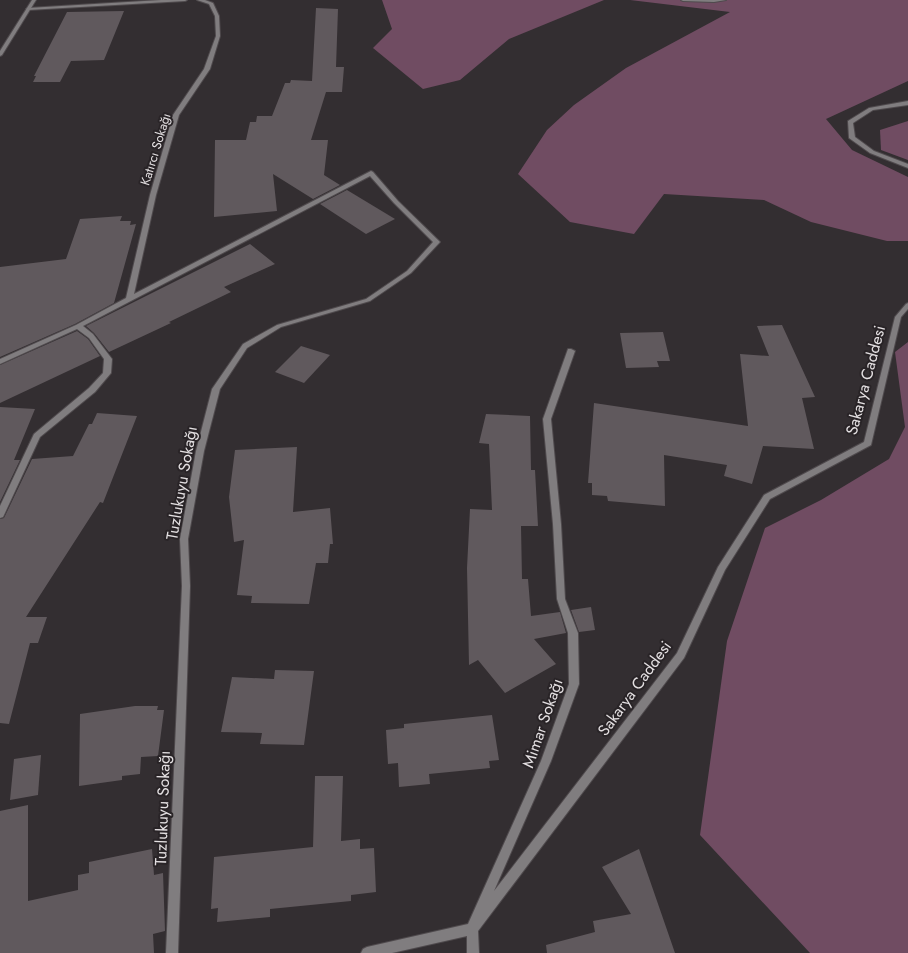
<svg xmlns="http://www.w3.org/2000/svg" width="908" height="953" font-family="Jost,sans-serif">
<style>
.green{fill:#704c62}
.building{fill:#60595d}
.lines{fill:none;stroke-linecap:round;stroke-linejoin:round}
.minor-casing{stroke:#4f4a4d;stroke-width:2}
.tertiary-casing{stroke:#4f4a4d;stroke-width:2}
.minor{fill:#807d7f;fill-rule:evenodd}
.tertiary{fill:#807d7f;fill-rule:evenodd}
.labels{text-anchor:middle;stroke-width:4;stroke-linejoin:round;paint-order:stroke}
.far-street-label{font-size:13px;fill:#e4e0e2;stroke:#292427}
.street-label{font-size:16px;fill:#e4e0e2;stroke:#292427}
</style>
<rect width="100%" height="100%" fill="#332e31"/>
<!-- green -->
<g class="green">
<path d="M378 0H604L509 39 460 80 423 89 373 48 392 29 382 0Z"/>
<path d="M630 0H908V81L826 119 852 150 908 177V241H887L811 222 764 200 664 194 634 234 570 222 518 174 547 130 574 105 626 68 730 12Z"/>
<path d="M908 121V160L881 150 880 130Z"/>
<path d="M908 342V953H810L700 835 727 641 765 528 821 500 889 459 905 427 895 352Z"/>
</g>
<!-- building -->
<g class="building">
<path d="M316 8 338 9 336 67H344L342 92H326L311 140H328L324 175 340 185 313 199 273 174 277 211 214 217 215 140H246L250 122H256L257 116H272L285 83H290L291 80 312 81Z"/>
<path d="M124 11 104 60 71 61 60 82H33L36 76H34L67 12Z"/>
<path d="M347 190 395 219 366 234 320 204Z"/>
<path d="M122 216 120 221H131L130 225 136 224 114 303 75 324 0 357V267L66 259 80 219Z"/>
<path d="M250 244 275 264 224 287 231 292 169 322 171 323 109 352 94 333 86 326Z"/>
<path d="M782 325 815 397 802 398 814 449 763 446 752 484 724 476 727 465 664 455 665 506 608 501 607 496 592 495V483H588L594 403 748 426 740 354 769 356 757 326Z"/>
<path d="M77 331 88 339 100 356 0 403V365Z"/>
<path d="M663 332 670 361H657L659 367 626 368 620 333Z"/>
<path d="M301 346 330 355 304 383 275 372Z"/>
<path d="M0 407 35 409 14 460H20L0 502Z"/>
<path d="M97 413 137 416 103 503 100 502 26 617H47L38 643H30L9 724 0 723V519L4 518 32 459 73 456 89 424H92Z"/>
<path d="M486 414 530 416 531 470H535L538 526H521L522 579H528L531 616 560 612 566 633 534 639 556 664 505 693 478 660 469 665 467 568 470 509 492 510 489 444 479 443Z"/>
<path d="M297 447 293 512 330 508 333 544H330L328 563H316L309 604 251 603 252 596 237 595 244 540 234 542 229 497 235 450Z"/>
<path d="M591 607 595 630 579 632 571 610Z"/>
<path d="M275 670 314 671 304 745 260 744 262 733 221 732 232 677 274 679Z"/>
<path d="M135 706H158L157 710H164L158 756 141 757 140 774 122 776V780L79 786 80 714Z"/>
<path d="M492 715 499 760 489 761 490 768 429 774 430 784 399 787 398 763 388 764 386 730 404 728V724Z"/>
<path d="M41 755 38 795 10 800 14 759Z"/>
<path d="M315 776H343L341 841 360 839V849L374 848 376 892 351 895V901L270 909V917L217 922 218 908 211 909 214 857 313 847Z"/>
<path d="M28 805V901L78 890V875L89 873V862L152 849 154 875 163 873 165 931 153 934 154 953H0V811Z"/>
<path d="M639 849 675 953H547L546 945 595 932 593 921 631 914 602 867Z"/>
</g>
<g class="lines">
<defs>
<g id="minor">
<path d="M161 0H187L185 1 28 10 26 9 28 8Z"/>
<path d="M197 0H205L213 3 219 16 220 36 210 69 179 115 156 195 134 294 371 171 373 172 398 201 440 242 411 273 370 301 281 327 247 348 220 389 204 451 188 539 190 586 178 953H166L182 586 180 539 196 451 212 389 243 344 277 325 366 299 407 271 433 242 394 203 370 176 83 326 93 334 112 359 111 373 95 392 40 437 4 515 3 517 0 518V506L34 434 89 388 103 373 104 359 89 338 77 329 0 364V359L76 325 126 298 150 195 173 115 204 69 216 36 215 16 209 4Z"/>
<path d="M908 303V309L901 317 871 445 770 499 725 570 684 658 478 931 479 953H467V936L392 953H361L363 949 367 947 468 924 541 761 569 684 568 633 557 599 553 524 543 419 568 349H571L575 351 551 419 561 524 565 599 578 633 579 684 551 761 494 891 677 653 718 567 764 495 864 442 895 317 906 304Z"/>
</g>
<g id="tertiary">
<path d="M32 0H36L2 55 0 56V51Z"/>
<path d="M681 0H726L714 2 683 1Z"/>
<path d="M908 101V105L873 110 853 123 855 137 874 151 908 164V168L870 153 849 138 848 121 869 108Z"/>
</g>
</defs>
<!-- minor casing -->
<use href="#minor" class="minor-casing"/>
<!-- tertiary casing -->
<use href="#tertiary" class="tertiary-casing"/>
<!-- minor -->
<use href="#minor" class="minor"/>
<!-- tertiary -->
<use href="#tertiary" class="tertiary"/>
</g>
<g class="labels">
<!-- far-street labels -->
<g class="far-street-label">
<text transform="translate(155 149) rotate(-73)" y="5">Katırcı Sokağı</text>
</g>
<!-- street labels -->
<g class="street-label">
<text transform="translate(865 380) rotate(-75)" y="6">Sakarya Caddesi</text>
<text transform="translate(181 483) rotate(-80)" y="6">Tuzlukuyu Sokağı</text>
<text transform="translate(634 688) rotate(-54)" y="6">Sakarya Caddesi</text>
<text transform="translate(542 723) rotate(-71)" y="6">Mimar Sokağı</text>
<text transform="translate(162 808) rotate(-88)" y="6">Tuzlukuyu Sokağı</text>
</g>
</g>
</svg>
